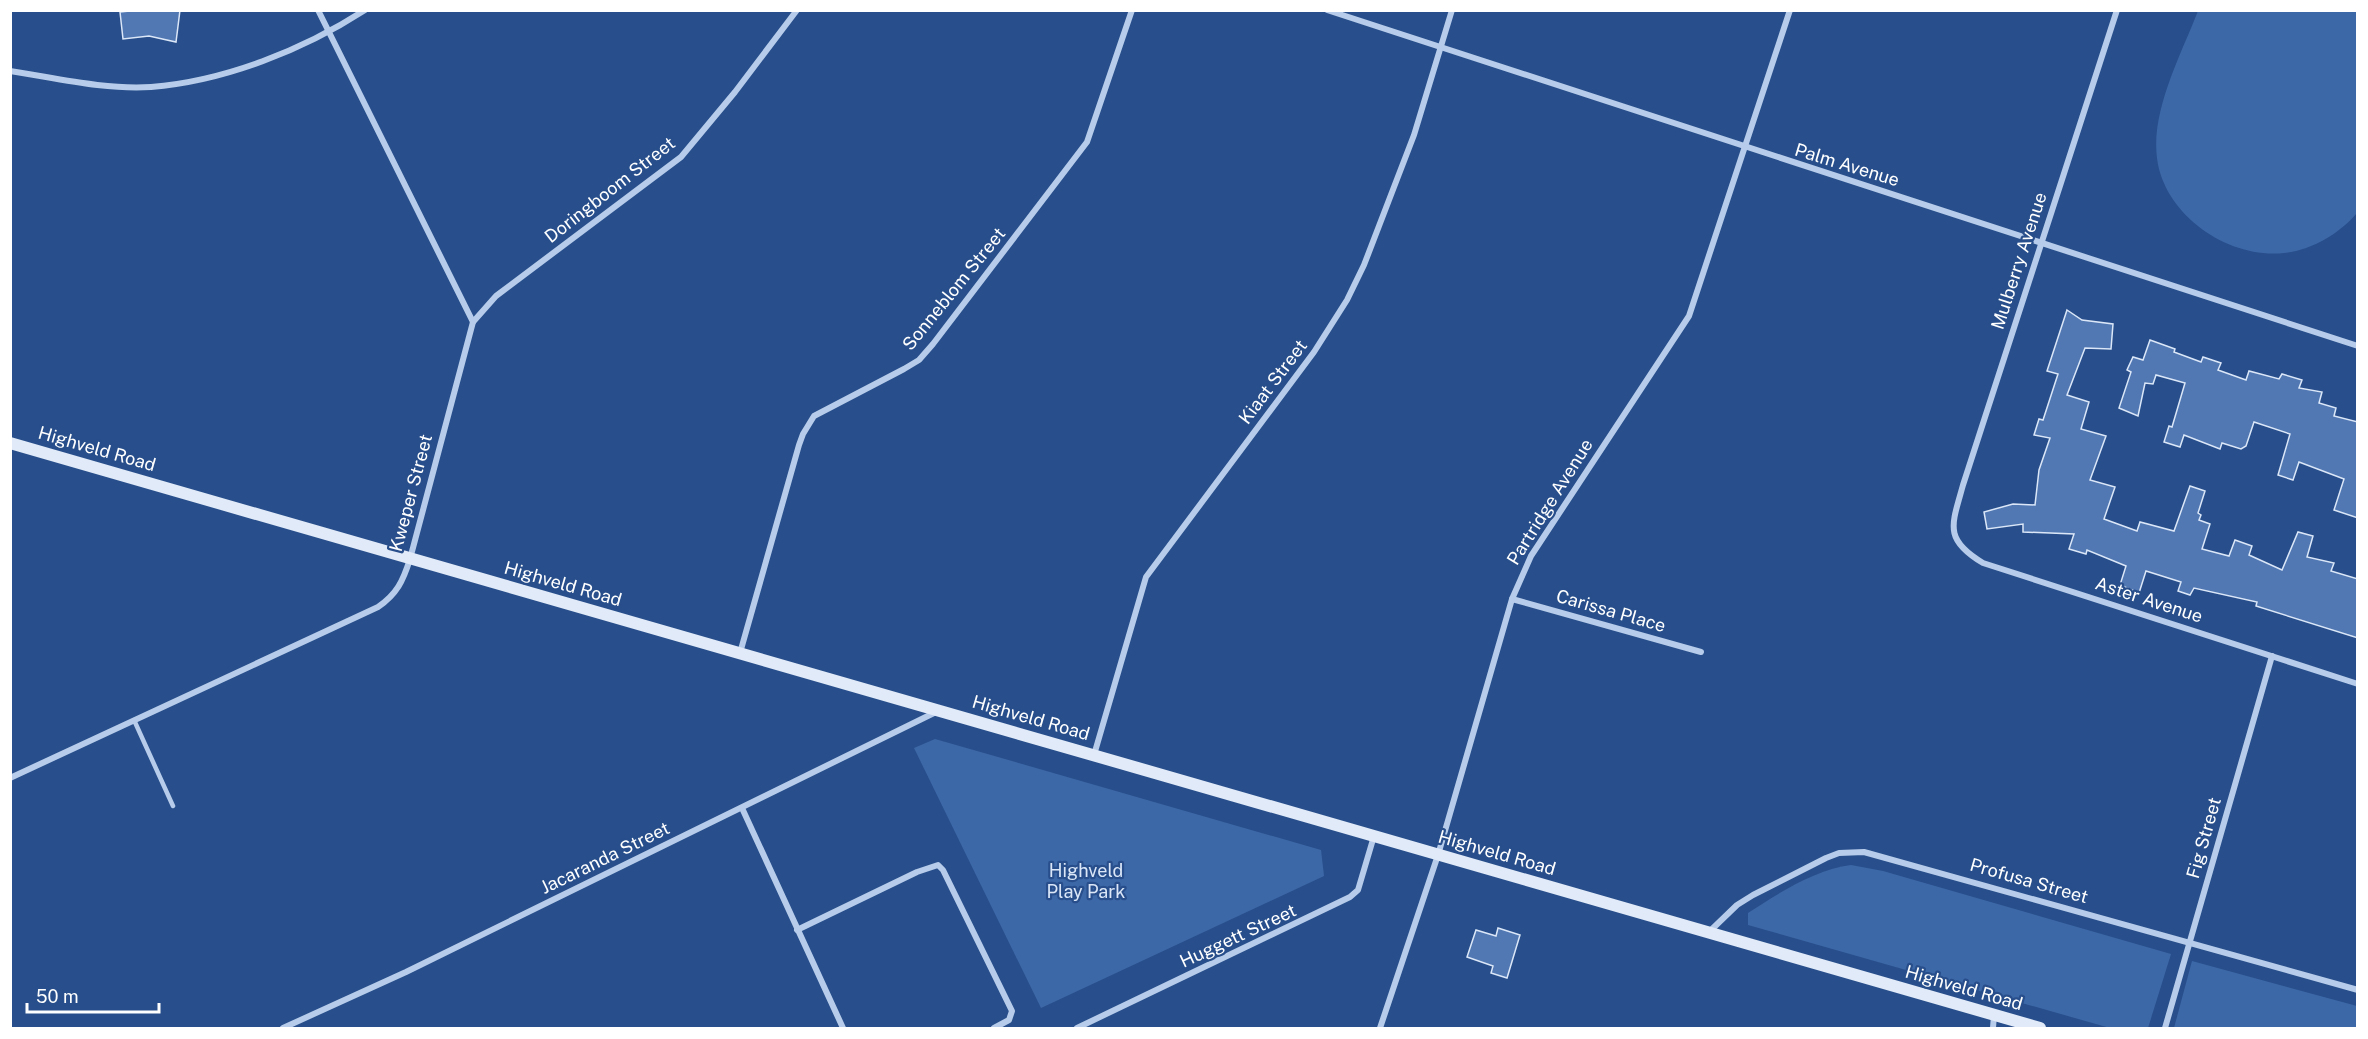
<svg xmlns="http://www.w3.org/2000/svg" width="2368" height="1039" font-family="'Public Sans',sans-serif">
<style>
.green{fill:#3d68a8}
.building{fill:#5178b2;stroke:#dbe7f8;stroke-width:1.5}
.lines{fill:none;stroke-linecap:round;stroke-linejoin:round}
.lane{stroke:#b7ccea;stroke-width:4.5}
.street{stroke:#b7ccea;stroke-width:6}
.secondary{stroke:#e1eaf8;stroke-width:12}
.labels{text-anchor:middle;stroke-width:4.5;stroke-linejoin:round;paint-order:stroke}
.street-label{font-size:18px;fill:#fff;stroke:#284f8b}
.park-label{font-size:18px;fill:#dbe7f8;stroke:#284f8b}
</style>
<rect width="100%" height="100%" fill="#284f8b"/>
<!-- green -->
<g class="green">
<path d="M2198 11H2357V213C2339 234 2312 250 2284 253 2228 259 2164 215 2157 158 2151 110 2181 55 2198 11Z"/>
<path d="M935 739 1321 850 1324 876 1041 1008 914 748Z"/>
<path d="M1851 865 1883 871 2171 954 2148 1028H2110L1748 925V913C1777 894 1816 869 1851 865Z"/>
<path d="M2192 961 2357 1006V1028H2174Z"/>
</g>
<!-- building -->
<g class="building">
<path d="M139 10H180L176 42 149 36 123 39 120 12Z"/>
<path d="M2067 310 2082 320 2113 324 2111 349 2085 348 2067 395 2089 402 2081 429 2106 436 2090 480 2115 487 2104 519 2137 531 2140 522 2174 531 2190 486 2205 491 2198 513 2201 515 2199 520 2210 524 2202 549 2229 556 2235 540 2252 546 2249 555 2282 570 2298 532 2313 536 2307 557 2334 563 2331 571 2358 579V638L2256 606 2257 602 2194 588 2190 595 2178 591 2181 582 2146 571 2139 593 2120 585 2126 566 2087 550 2086 554 2069 549 2074 534 2023 532V524L1987 529 1984 512 2013 504 2035 505 2039 470 2050 438 2034 435 2039 419 2043 420 2058 374 2047 371Z"/>
<path d="M2150 340 2175 349 2174 352 2201 362 2203 357 2221 363 2218 370 2246 380 2249 371 2279 379 2282 374 2302 380 2299 388 2322 392 2319 403 2336 408 2334 416 2358 422V518L2334 510 2344 479 2299 462 2293 480 2278 475 2290 434 2254 422 2246 446 2241 449 2222 443 2220 449 2184 435 2180 447 2164 442 2169 426 2172 427 2185 383 2156 375 2153 384 2145 383 2138 416 2119 408 2131 372 2127 370 2133 357 2143 360Z"/>
<path d="M1498 928 1520 935 1507 978 1491 973 1493 966 1467 957 1476 930 1496 936Z"/>
</g>
<g class="lines">
<!-- lane -->
<path class="lane" d="M134 720 173 806"/>
<!-- street -->
<g class="street">
<path d="M318 10 473 322"/>
<path d="M1327 10 2358 346"/>
<path d="M2117 10 1963 485C1952 525 1943 539 1983 563L2358 684"/>
<path d="M10 71C56 78 105 90 151 87 225 81 303 50 365 10"/>
<path d="M1512 599 1701 652"/>
<path d="M740 653 799 445 803 434 814 416 904 369 919 360 933 344 1087 142 1132 10"/>
<path d="M1094 755 1146 577 1314 352 1347 300 1364 265 1414 135 1452 10"/>
<path d="M10 778 378 607C397 594 403 581 410 559L473 322 496 296 681 157 735 92 797 10"/>
<path d="M742 808 843 1028"/>
<path d="M797 930 917 872 938 865 943 870 1012 1011 1009 1020 994 1028"/>
<path d="M1709 932 1737 905 1753 895 1826 858 1839 853 1864 852 2358 990"/>
<path d="M283 1028 406 972 936 712"/>
<path d="M1077 1028 1350 897 1358 890 1374 836"/>
<path d="M1380 1028 1438 855 1512 599 1531 556 1689 316 1790 10"/>
<path d="M1993 1028 1994 1015"/>
<path d="M2165 1028 2272 656"/>
</g>
<!-- secondary -->
<path class="secondary" d="M10 443 2040 1028"/>
</g>
<g class="labels">
<!-- street labels -->
<g class="street-label">
<text transform="translate(1847 165) rotate(17)" y="6">Palm Avenue</text>
<text transform="translate(610 190) rotate(-38)" y="6">Doringboom Street</text>
<text transform="translate(2019 261) rotate(-72)" y="6">Mulberry Avenue</text>
<text transform="translate(954 289) rotate(-51)" y="6">Sonneblom Street</text>
<text transform="translate(1273 382) rotate(-53)" y="6">Kiaat Street</text>
<text transform="translate(97 449) rotate(16)" y="6">Highveld Road</text>
<text transform="translate(411 493) rotate(-75)" y="6">Kweper Street</text>
<text transform="translate(1550 502) rotate(-58)" y="6">Partridge Avenue</text>
<text transform="translate(563 584) rotate(16)" y="6">Highveld Road</text>
<text transform="translate(2149 600) rotate(18)" y="6">Aster Avenue</text>
<text transform="translate(1611 611) rotate(16)" y="6">Carissa Place</text>
<text transform="translate(1031 718) rotate(16)" y="6">Highveld Road</text>
<text transform="translate(2204 838) rotate(-74)" y="6">Fig Street</text>
<text transform="translate(1497 853) rotate(16)" y="6">Highveld Road</text>
<text transform="translate(605 858) rotate(-26)" y="6">Jacaranda Street</text>
<text transform="translate(2029 881) rotate(16)" y="6">Profusa Street</text>
<text transform="translate(1238 936) rotate(-25)" y="6">Huggett Street</text>
<text transform="translate(1964 988) rotate(16)" y="6">Highveld Road</text>
</g>
<!-- park labels -->
<g class="park-label">
<text x="1086" y="877">Highveld<tspan x="1086" dy="21">Play Park</tspan></text>
</g>
</g>
<!-- border -->
<rect width="2368" height="1039" fill="none" stroke="#ffffff" stroke-width="24"/>
<!-- scale -->
<path d="M27 1003v9h132v-9" fill="none" stroke="#ffffff" stroke-width="3"/>
<text x="36" y="1003" font-size="18" fill="#ffffff" stroke="#284f8b" stroke-width="4.5" paint-order="stroke">50 m</text>
</svg>
